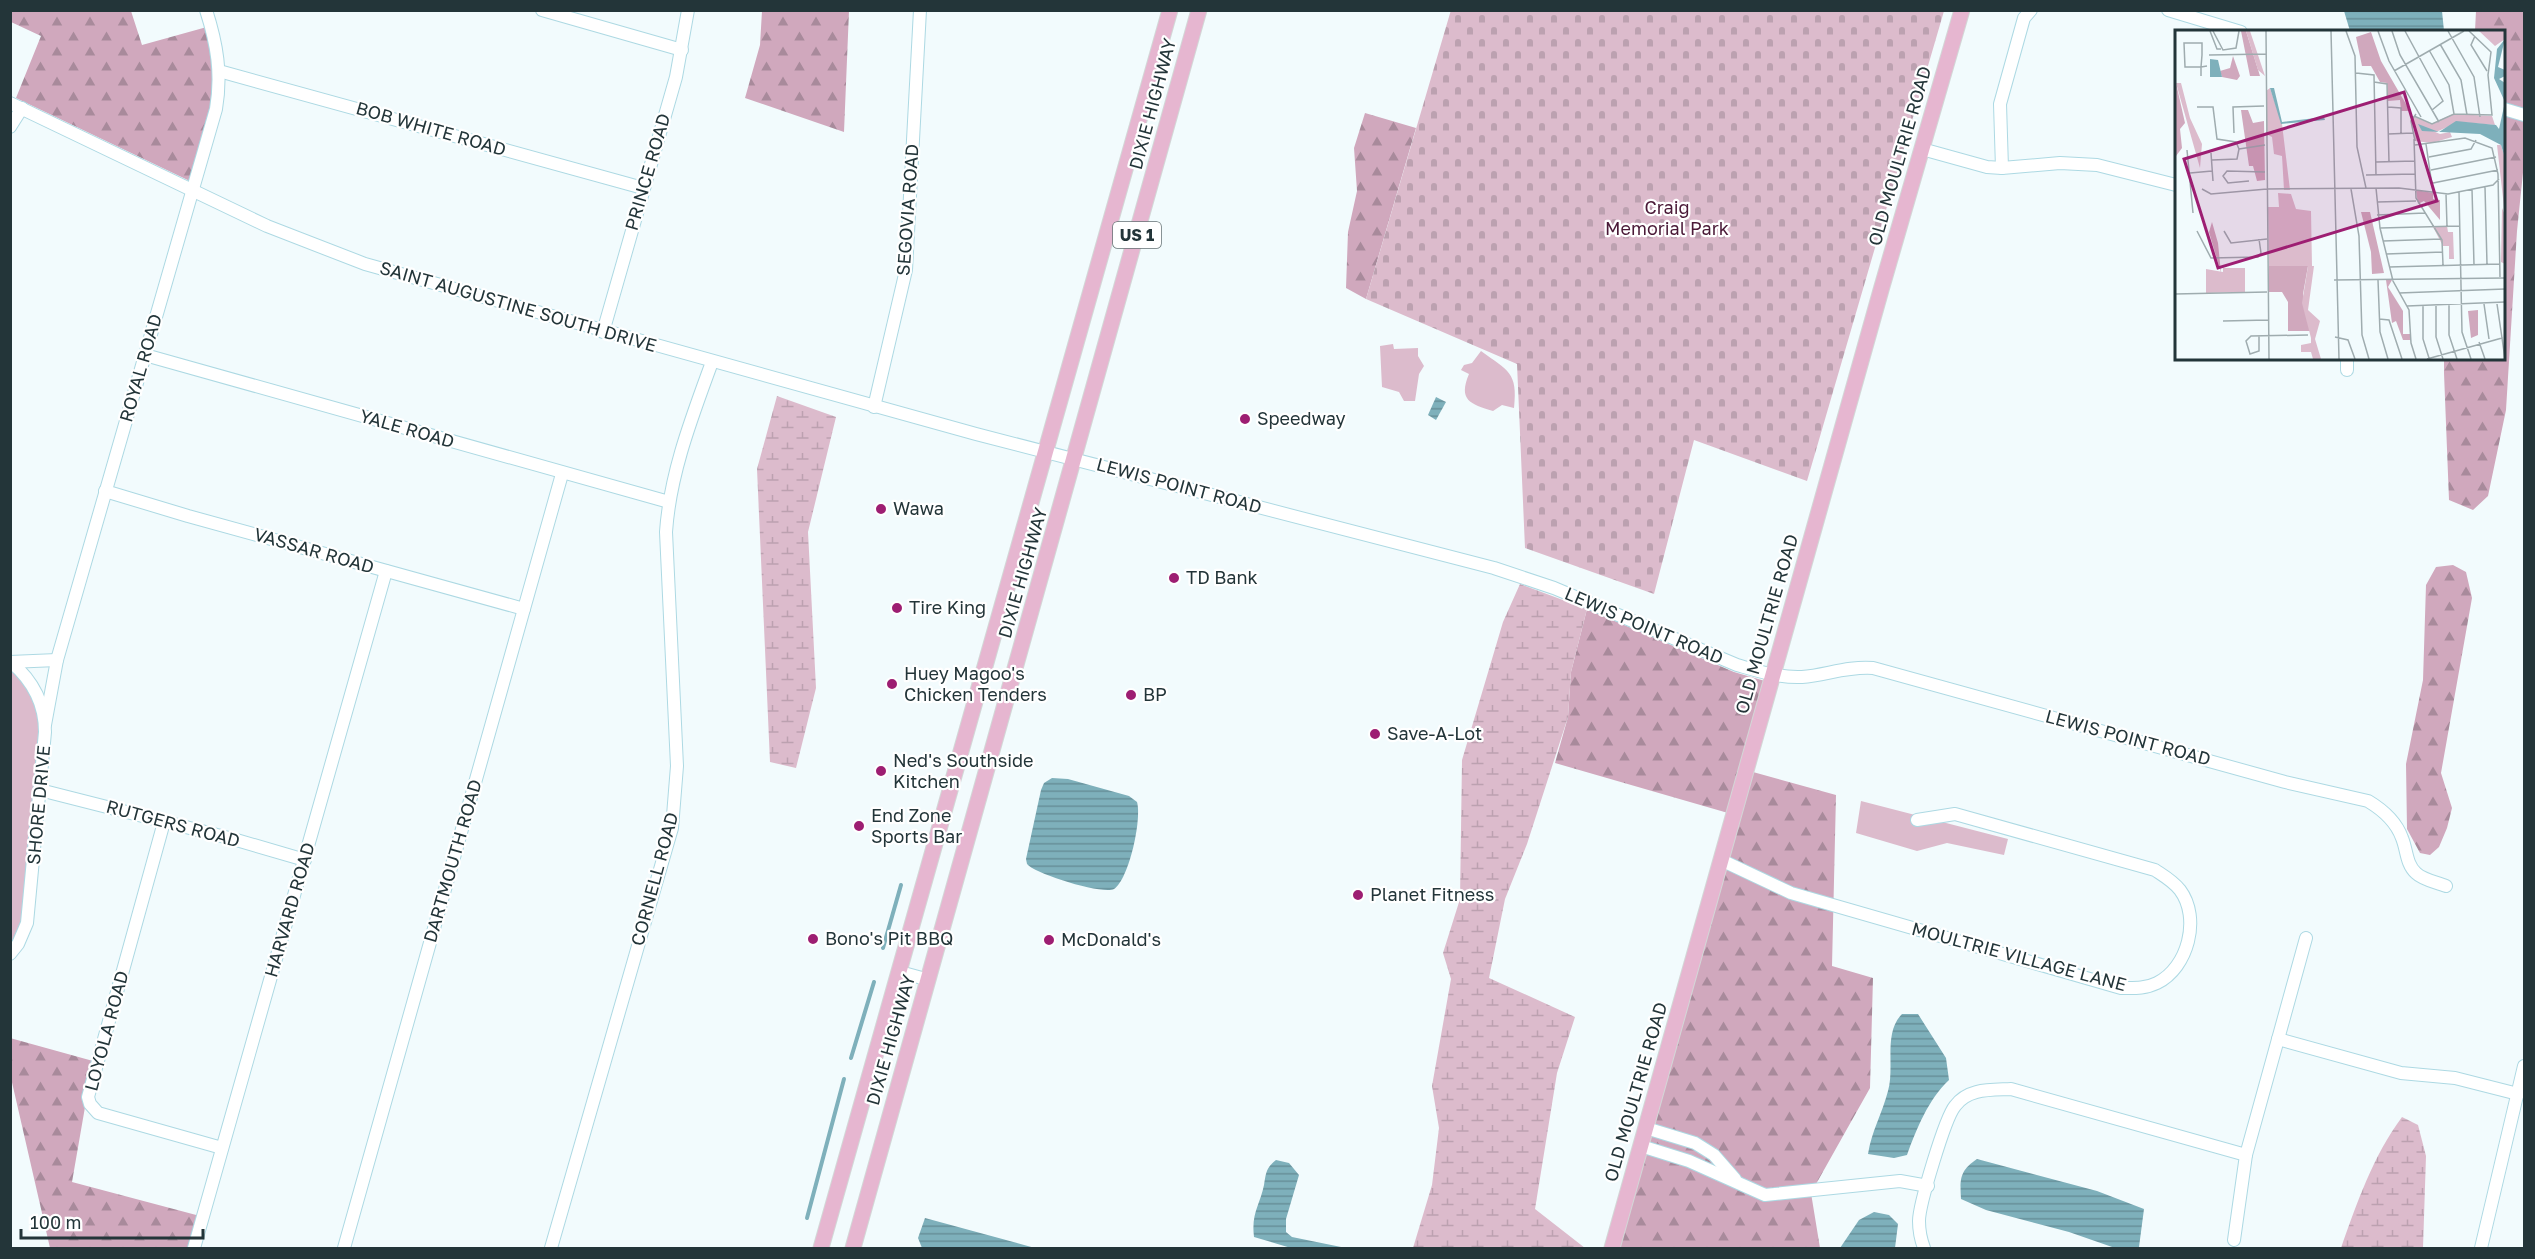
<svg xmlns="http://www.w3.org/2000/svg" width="2535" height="1259" font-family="'Golos Text',sans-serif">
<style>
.green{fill:#dcbbcc}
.forest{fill:url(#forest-firs)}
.wetland{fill:url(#wetland-marsh)}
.cemetery{fill:url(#cemetery-stones)}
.water{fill:url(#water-rules)}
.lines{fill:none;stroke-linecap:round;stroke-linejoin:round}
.stream{stroke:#7eb0bb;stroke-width:4}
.minor-casing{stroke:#add9e3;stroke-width:14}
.major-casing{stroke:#d3d7d7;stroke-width:17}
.minor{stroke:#fff;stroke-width:12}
.major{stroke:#e6b6d0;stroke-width:15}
.poi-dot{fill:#9d1e72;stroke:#fff;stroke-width:2}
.labels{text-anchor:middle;stroke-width:4.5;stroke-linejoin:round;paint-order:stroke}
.shield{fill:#fff;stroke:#657274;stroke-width:1.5}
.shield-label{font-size:16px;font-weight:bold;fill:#233539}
.street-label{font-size:18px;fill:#233539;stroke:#fff}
.park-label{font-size:18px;fill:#4a1937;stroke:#fff}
.poi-label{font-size:18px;fill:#233539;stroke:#fff;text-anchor:start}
.inset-road{fill:none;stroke:#9facaf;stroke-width:1.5}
.view{fill:#9d1e72;fill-opacity:0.15;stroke:#9d1e72;stroke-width:3}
.inset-edge{fill:none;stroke:#233539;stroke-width:3}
</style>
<defs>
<pattern id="forest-firs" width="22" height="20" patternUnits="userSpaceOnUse" patternTransform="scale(1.5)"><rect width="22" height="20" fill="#d0a8bd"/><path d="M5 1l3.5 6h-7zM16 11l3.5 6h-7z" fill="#a88a9b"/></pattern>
<pattern id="wetland-marsh" width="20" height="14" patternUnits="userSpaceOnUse" patternTransform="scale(1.5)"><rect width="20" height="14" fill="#dcbbcc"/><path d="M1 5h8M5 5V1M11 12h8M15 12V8" fill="none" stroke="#bca1b0"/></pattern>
<pattern id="cemetery-stones" width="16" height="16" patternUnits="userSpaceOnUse" patternTransform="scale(1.5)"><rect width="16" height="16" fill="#dcbbcc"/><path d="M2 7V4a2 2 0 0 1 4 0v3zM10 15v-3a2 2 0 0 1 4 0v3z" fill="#bca1b0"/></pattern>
<pattern id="water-rules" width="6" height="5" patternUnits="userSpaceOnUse" patternTransform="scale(1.5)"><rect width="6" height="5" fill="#7eb0bb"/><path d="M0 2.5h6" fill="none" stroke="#679099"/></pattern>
</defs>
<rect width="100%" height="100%" fill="#f2fbfd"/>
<!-- green -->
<g class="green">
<path d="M1393 344 1394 349 1418 348V356L1424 366 1419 374 1415 401H1404L1399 392 1382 387 1380 346Z"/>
<path d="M1481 351C1508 371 1518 372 1514 408L1502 405 1493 411C1470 404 1458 400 1469 374L1461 370 1464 365 1472 363Z"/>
<path d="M11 663 43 705 22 938 11 950Z"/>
<path d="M1861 801 2008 839 2004 855 1947 843 1917 851 1856 833Z"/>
</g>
<!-- forest -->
<g class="forest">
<path d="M11 11H131L142 45 214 25 222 73 194 183 16 98 41 36 11 22Z"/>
<path d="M762 11H849L844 132 745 98 760 45Z"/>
<path d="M2476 11H2524V163L2517 231 2506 410 2488 496 2473 510 2449 500 2444 373V359L2504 358V32L2475 31Z"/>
<path d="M1365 113 1416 128 1366 299 1346 288 1348 232 1357 191 1354 148Z"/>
<path d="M2453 565 2466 572 2472 598 2441 773 2452 808 2447 828 2439 847 2430 855 2420 853 2407 829 2406 764 2423 680 2426 585 2436 567Z"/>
<path d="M1587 609 1734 672 1765 681 1728 813 1555 763 1568 717 1571 672Z"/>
<path d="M1753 772 1836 795 1832 966 1873 978 1870 1088 1811 1193 1820 1248H1618Z"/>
<path d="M10 1038 93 1061 72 1182 200 1216 192 1248H50L11 1078Z"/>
</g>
<!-- wetland -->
<g class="wetland">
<path d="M777 396 836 417 808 532 816 688 796 768 770 762 757 469Z"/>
<path d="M1520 584 1587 609 1571 672 1568 717 1527 844 1505 899 1489 978 1575 1017 1557 1073 1535 1209 1585 1248H1413L1432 1185 1439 1128 1432 1086 1451 979 1443 953 1460 899 1462 760 1503 622Z"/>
<path d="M2402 1117 2418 1125 2426 1156 2423 1248H2341C2357 1203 2373 1156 2402 1117Z"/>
</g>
<!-- cemetery -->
<path class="cemetery" d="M1451 10 1944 11 1807 481 1694 440 1654 594 1525 548 1517 364 1366 299Z"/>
<!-- water -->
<g class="water">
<path d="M2344 11H2442L2444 31H2350Z"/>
<path d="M1436 397 1446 402 1436 420 1428 415Z"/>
<path d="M1052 778 1068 779 1129 796 1137 802C1142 819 1129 879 1114 889 1103 895 1035 874 1027 864L1026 859 1041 790 1044 783Z"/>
<path d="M1902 1014H1918L1946 1058 1949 1080C1928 1100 1917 1128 1907 1155L1894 1158 1868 1154C1872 1130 1882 1114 1888 1091 1895 1067 1883 1033 1902 1014Z"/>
<path d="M1977 1159 2097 1191 2144 1209 2139 1247 2115 1248 2069 1232 1986 1210 1961 1199C1960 1180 1959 1171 1977 1159Z"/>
<path d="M1276 1160 1289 1163 1299 1175 1286 1219V1232L1292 1237 1346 1248H1291L1254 1237C1251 1213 1260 1205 1264 1185 1266 1173 1266 1168 1276 1160Z"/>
<path d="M1874 1212 1889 1215 1898 1224 1895 1248H1840L1859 1220Z"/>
<path d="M925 1218 1035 1248H922L918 1238Z"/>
</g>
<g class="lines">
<!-- stream -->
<g class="stream">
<path d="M883 948 901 885"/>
<path d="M851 1058 874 982"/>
<path d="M807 1218 844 1079"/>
</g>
<defs>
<g id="minor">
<path d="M542 10 682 50"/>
<path d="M2168 10 2241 32"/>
<path d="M219 71 643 188"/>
<path d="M10 103 267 226 365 264 976 434 1494 568 1554 588 1737 665C1758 671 1779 678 1802 677 1826 675 1848 666 1873 668L2285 782 2368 801C2383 810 2396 821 2402 838 2407 850 2406 864 2416 873 2423 880 2436 882 2446 886"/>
<path d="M2504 109 2524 115"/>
<path d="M10 127 22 108"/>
<path d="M1922 149 1987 167 2002 168 2060 163 2097 165 2176 185"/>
<path d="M2002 168 2000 104 2024 18 2031 10"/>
<path d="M603 332 676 77 688 10"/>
<path d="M145 355 669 502"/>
<path d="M2347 370V358"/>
<path d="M874 407 906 270 920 10"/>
<path d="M105 491 188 516 524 609"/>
<path d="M10 662 57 660"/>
<path d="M45 725 57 660 216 109C222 74 217 44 206 10"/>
<path d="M40 790 233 839 305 860"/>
<path d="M164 822 88 1097 90 1104 98 1113 222 1148"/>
<path d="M1721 860 1791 893 2121 988C2133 988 2145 989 2157 983 2188 968 2201 918 2180 890 2173 881 2164 876 2155 870L1955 814 1917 820"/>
<path d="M10 954 18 944 27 923 45 732C45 704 32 680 11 662"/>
<path d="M900 972 929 980"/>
<path d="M2278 1039 2401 1073 2455 1078 2518 1094"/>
<path d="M1646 1128 1695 1143 1714 1155 1735 1179"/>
<path d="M1641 1146 1689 1161 1765 1195 1900 1181 1928 1186"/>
<path d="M2234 1240 2246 1155 2306 938"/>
<path d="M194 1248 386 571"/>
<path d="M344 1248 562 474"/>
<path d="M551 1248 672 828 677 766 666 532C670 473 692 417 712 362"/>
<path d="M1924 1248C1921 1240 1919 1230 1919 1221 1919 1205 1945 1118 1955 1106 1968 1088 1991 1090 2011 1089L2246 1155"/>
<path d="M2481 1248 2524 1066"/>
</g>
<g id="major">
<path d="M821 1248 1170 10"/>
<path d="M853 1248 1199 10"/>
<path d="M1612 1248 1881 290 1962 10"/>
</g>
</defs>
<!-- minor casing -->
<use href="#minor" class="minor-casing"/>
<!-- major casing -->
<use href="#major" class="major-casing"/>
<!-- minor -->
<use href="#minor" class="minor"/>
<!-- major -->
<use href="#major" class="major"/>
</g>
<!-- markers -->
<g class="poi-dot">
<circle cx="1245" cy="419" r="6"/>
<circle cx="881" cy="509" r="6"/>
<circle cx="1174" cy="578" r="6"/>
<circle cx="897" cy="608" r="6"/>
<circle cx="892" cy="684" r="6"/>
<circle cx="1131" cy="695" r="6"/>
<circle cx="1375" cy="734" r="6"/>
<circle cx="881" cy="771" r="6"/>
<circle cx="859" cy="826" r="6"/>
<circle cx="1358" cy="895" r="6"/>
<circle cx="813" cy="939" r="6"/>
<circle cx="1049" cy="940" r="6"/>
</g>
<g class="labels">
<!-- shield labels -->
<rect class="shield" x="1113" y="222" width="48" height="26" rx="4.5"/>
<g class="shield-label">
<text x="1137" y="241">US 1</text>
</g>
<!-- street labels -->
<g class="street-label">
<text transform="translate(1153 104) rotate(-75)" y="6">DIXIE HIGHWAY</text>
<text transform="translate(431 129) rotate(16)" y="6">BOB WHITE ROAD</text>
<text transform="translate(1900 156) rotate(-74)" y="6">OLD MOULTRIE ROAD</text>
<text transform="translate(648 172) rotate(-74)" y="6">PRINCE ROAD</text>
<text transform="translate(908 210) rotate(-86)" y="6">SEGOVIA ROAD</text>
<text transform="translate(518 307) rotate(16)" y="6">SAINT AUGUSTINE SOUTH DRIVE</text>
<text transform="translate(141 368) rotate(-74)" y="6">ROYAL ROAD</text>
<text transform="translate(407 429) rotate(16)" y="6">YALE ROAD</text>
<text transform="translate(1179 486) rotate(15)" y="6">LEWIS POINT ROAD</text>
<text transform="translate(314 551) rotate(16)" y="6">VASSAR ROAD</text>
<text transform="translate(1023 573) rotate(-74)" y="6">DIXIE HIGHWAY</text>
<text transform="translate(1767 624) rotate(-74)" y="6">OLD MOULTRIE ROAD</text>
<text transform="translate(1644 626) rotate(23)" y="6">LEWIS POINT ROAD</text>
<text transform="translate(2128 738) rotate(15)" y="6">LEWIS POINT ROAD</text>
<text transform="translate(39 805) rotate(-85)" y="6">SHORE DRIVE</text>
<text transform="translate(173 824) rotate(15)" y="6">RUTGERS ROAD</text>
<text transform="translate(453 861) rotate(-74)" y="6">DARTMOUTH ROAD</text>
<text transform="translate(655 879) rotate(-75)" y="6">CORNELL ROAD</text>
<text transform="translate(290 910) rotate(-74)" y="6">HARVARD ROAD</text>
<text transform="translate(2019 957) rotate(15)" y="6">MOULTRIE VILLAGE LANE</text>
<text transform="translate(107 1031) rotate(-75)" y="6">LOYOLA ROAD</text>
<text transform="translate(891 1040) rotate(-74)" y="6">DIXIE HIGHWAY</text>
<text transform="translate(1636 1092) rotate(-74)" y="6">OLD MOULTRIE ROAD</text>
</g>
<!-- park labels -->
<g class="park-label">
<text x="1667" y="214">Craig<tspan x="1667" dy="21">Memorial Park</tspan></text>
</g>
<!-- poi labels -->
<g class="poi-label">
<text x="1257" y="425">Speedway</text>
<text x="893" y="515">Wawa</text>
<text x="1186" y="584">TD Bank</text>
<text x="909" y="614">Tire King</text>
<text x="904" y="680">Huey Magoo's<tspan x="904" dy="21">Chicken Tenders</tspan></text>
<text x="1143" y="701">BP</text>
<text x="1387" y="740">Save-A-Lot</text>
<text x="893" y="767">Ned's Southside<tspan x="893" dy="21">Kitchen</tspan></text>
<text x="871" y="822">End Zone<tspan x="871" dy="21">Sports Bar</tspan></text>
<text x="1370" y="901">Planet Fitness</text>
<text x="825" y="945">Bono's Pit BBQ</text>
<text x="1061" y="946">McDonald's</text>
</g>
</g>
<!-- overview -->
<g transform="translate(2175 30)">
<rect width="330" height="330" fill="#f2fbfd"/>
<path d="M278 84 317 86 320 95 284 92 261 102 246 96 265 104 275 102 277 107 257 113 240 111 238 86 256 94ZM327 178 330 185V234L326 232ZM272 196 273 202H278L279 229H274V216H268L258 197ZM48 238H70V262L31 263V239L48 242Z" fill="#dcbbcc"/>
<path d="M66 1H71L85 46H75ZM196 2 206 31 235 81H226L225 70 213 71 212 53 205 52 196 36H187L181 7ZM58 26 65 46 62 50 47 47 45 41 55 38ZM1 53 10 93 5 99 7 118 1 126ZM66 80H73L78 93 89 91 90 150 82 151 78 136H74ZM241 160 258 163V169L265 170V190L249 171 243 174ZM186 182H195L209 243 197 244 196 222ZM37 192 43 213 46 243 34 202ZM94 236H133L128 264 135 301H113V272L107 262H94ZM211 250H217L213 257 228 281V304H235V310H228L221 291 217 293ZM303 280V305L296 308 293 281Z" fill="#d0a8bd"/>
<path d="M71 1H75L90 46 83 40ZM304 1H330V9L320 16ZM1 53H6L15 88 27 114 25 138ZM95 58 107 94 115 160H109L107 126 99 124 97 107 91 104V61ZM322 115H326L330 128 329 177ZM133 236H139L133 280 145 291 140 309 146 329H138L136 322H126V315L136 313V308L127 273Z" fill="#dcbbcc"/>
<path d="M103 163 116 164 121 179 136 181 137 236H94L93 177H104Z" fill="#dcbbcc"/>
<path d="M330 9 323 37 330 40V46L324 49 330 53V128L326 115 305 104 247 101 243 94 264 102 281 91 321 95 324 99 330 72 319 48 322 19ZM35 29 43 30 47 47H35ZM95 58H99L107 92 149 87 150 90 106 94Z" fill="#7eb0bb"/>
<path class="inset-road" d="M35 1 42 19H46M38 1 48 20 61 18 64 1M91 1 94 329M156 1 164 329M171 1 180 26 182 117 191 158M203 1 214 31 246 87M217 1 225 25 264 92M230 1 268 71 257 80M273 1 299 47 305 87M300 6 296 15 312 41M265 14 286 50 292 85M254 20 274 55 279 84M34 25 91 24M219 41 289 1M181 43 199 45 201 145M26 46V37L27 25V13H9L10 37H26L32 36M199 52 212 54 214 132M22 77H38L42 109 61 112 64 119M213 77 226 78V104M239 86 257 94 279 84 317 85 313 45 316 22 294 1M59 103 58 77 89 76M213 104 238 103M239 109 241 168 267 210 268 235M240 111 236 91 241 84M251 114 258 162M240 115 290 108 317 118 323 144 325 247M64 119 90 115M12 120 18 183M36 123 38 151M254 127 296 119 301 110M37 130 62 129 64 119M201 132 240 131M256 140 321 127M15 143 37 141M191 145 240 144M74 151 53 153 48 146 52 141 90 142M258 153 323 140M310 157 312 234M201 158 205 198 218 251 234 280 236 313 241 329M27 159 36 164 92 159 224 158 273 164 318 155 324 149M176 159 184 206 187 305 194 329M297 159 299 235M284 162 287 302 296 329M271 164 272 196M202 172 241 171M202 185 250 183M205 198 285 196M22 201 36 228 83 227 86 223 84 209M49 201 56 213 92 209M208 211 266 209M211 224 268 222M214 237 325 234M159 250 330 248M203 250 205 302 213 329M224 263 330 259M0 264 92 262M309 274 314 309M322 274 327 308M248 275V309L254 328M261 275V307L268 329M274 275V305L282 329M232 276 330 272M204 289 214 290 227 329M48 291 93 290M84 306V321L75 324 71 311 76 306 133 305M160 307 173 310 180 329M304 312 310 329M252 329 327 308 330 329"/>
<path class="view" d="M229 62 262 171 43 238 9 129Z"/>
<rect width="330" height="330" class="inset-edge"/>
</g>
<!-- border -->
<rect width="2535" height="1259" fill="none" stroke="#233539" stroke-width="24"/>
<!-- scale -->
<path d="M21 1229v9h182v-9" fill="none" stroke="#233539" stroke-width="3"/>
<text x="30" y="1229" font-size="18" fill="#233539" stroke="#ffffff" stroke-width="4.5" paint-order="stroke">100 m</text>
</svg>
